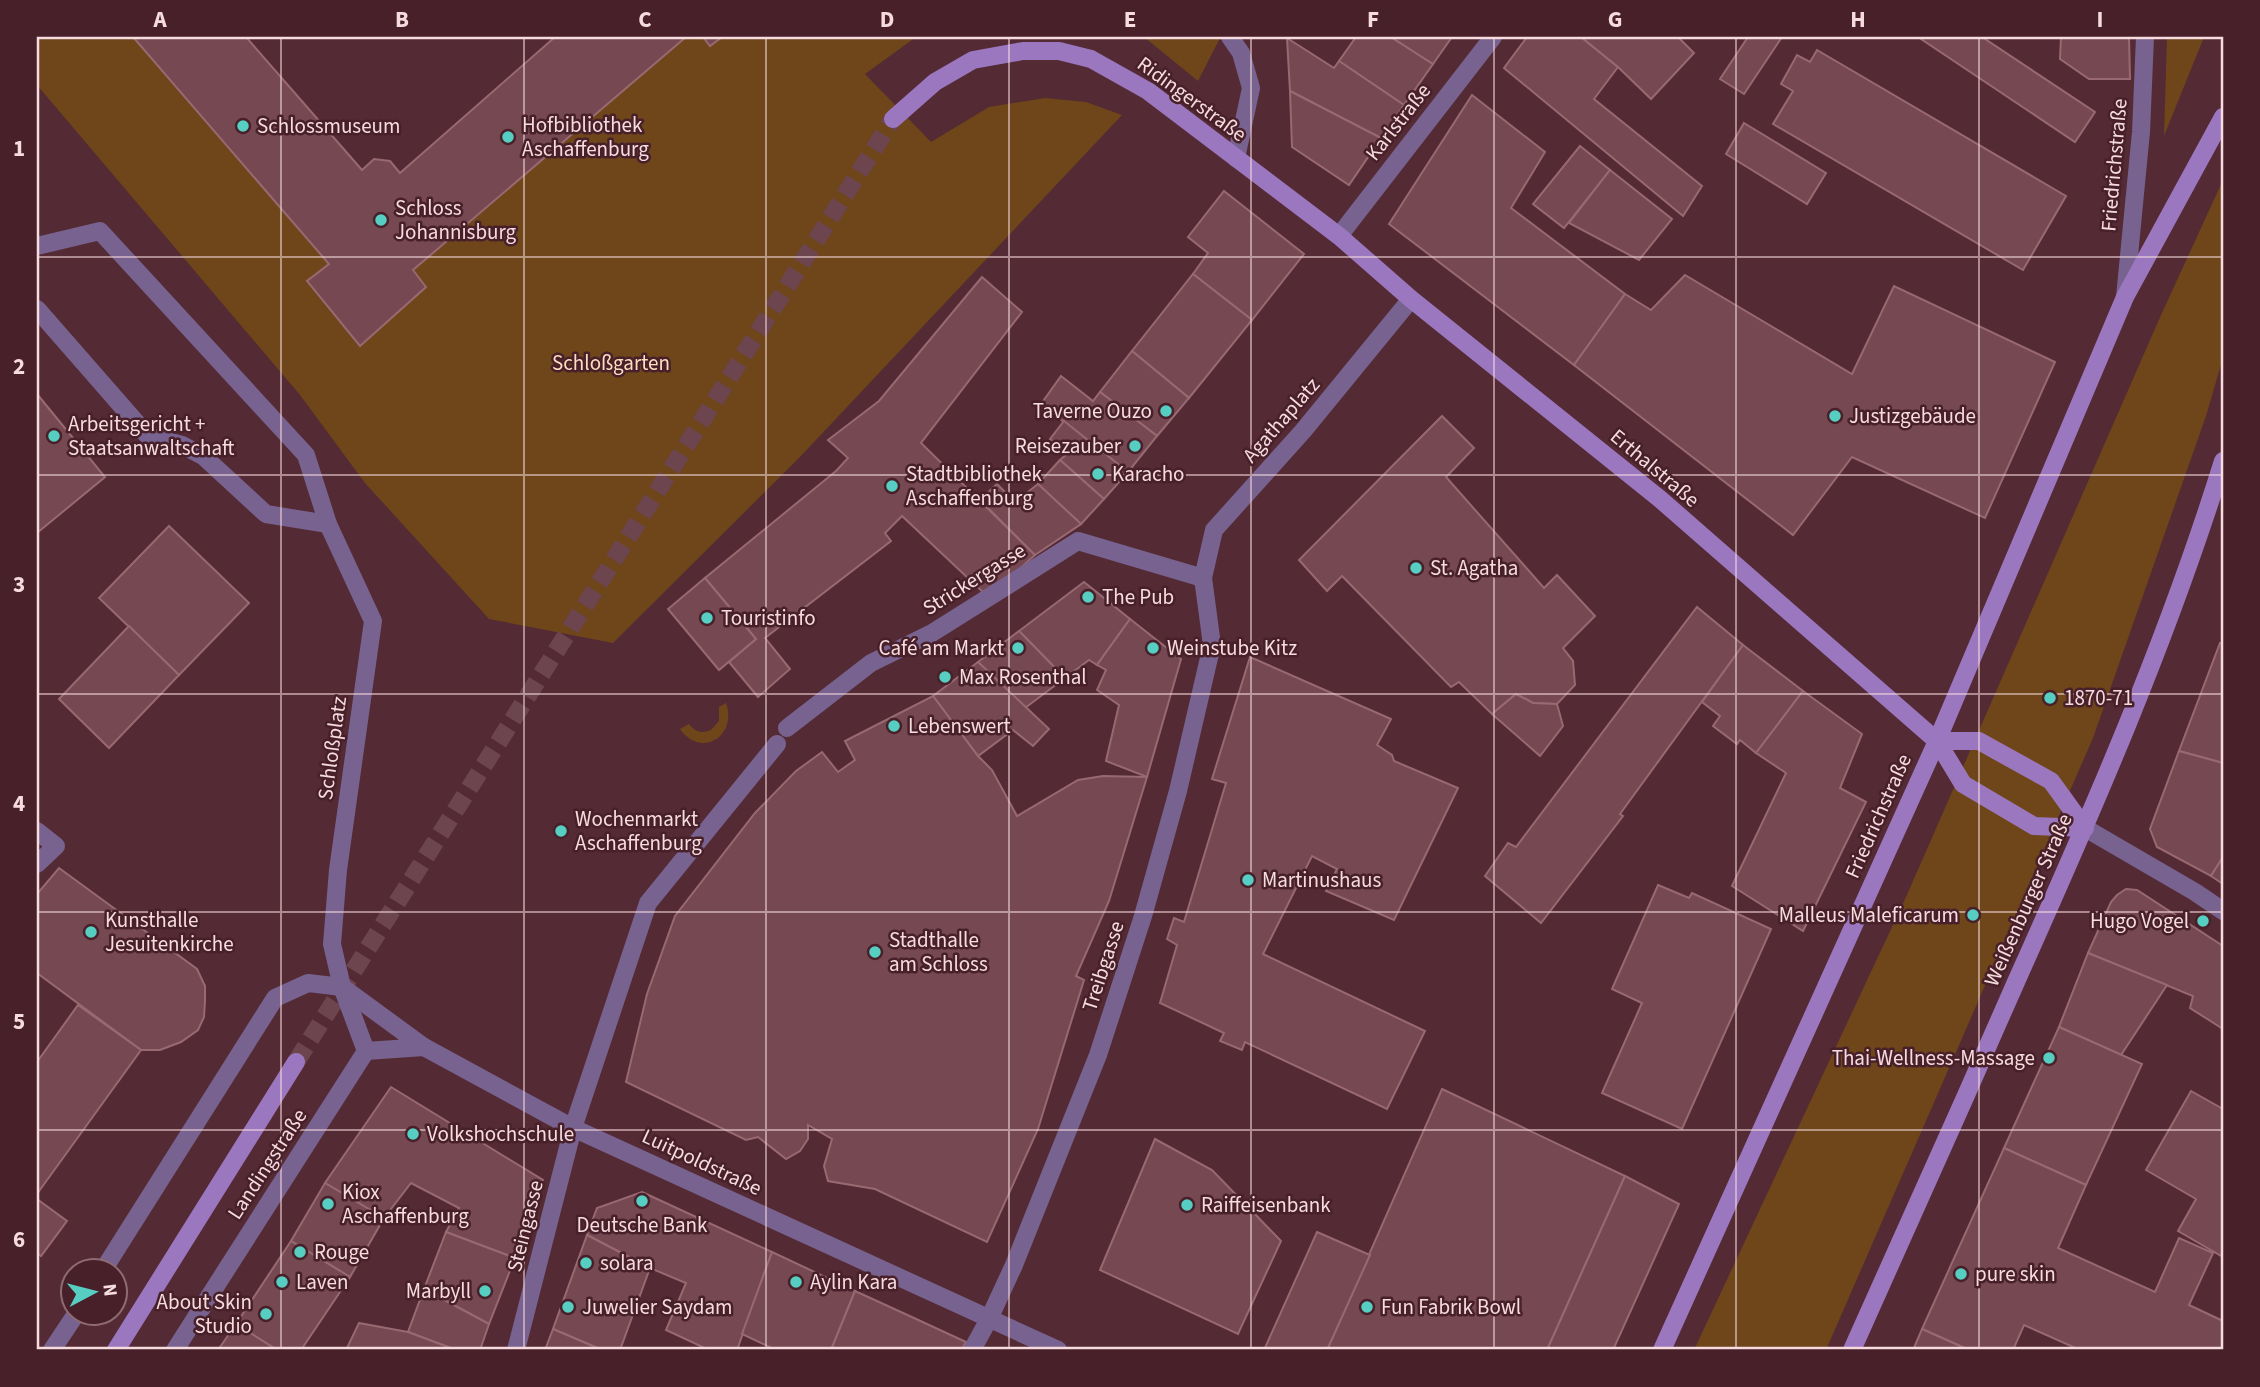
<svg xmlns="http://www.w3.org/2000/svg" width="2260" height="1387" font-family="'Source Sans 3',sans-serif">
<style>
.green{fill:#6e461a}
.building{fill:#754852;stroke:#996972;stroke-width:2}
.lines{fill:none;stroke-linecap:round;stroke-linejoin:round}
.secondary-tunnel{stroke:#6c454e;stroke-width:18;stroke-dasharray:18 9;stroke-linecap:butt}
.pedestrian{stroke:#78628f;stroke-width:18}
.minor{stroke:#78628f;stroke-width:18}
.secondary{stroke:#9b77bf;stroke-width:18}
.grid{fill:none;stroke:#f6dbdf;stroke-width:2;stroke-opacity:0.55}
.poi-dot{fill:#57cec2;stroke:#48202a;stroke-width:2.5}
.labels{text-anchor:middle;stroke-width:5;stroke-linejoin:round;paint-order:stroke}
.street-label{font-size:21px;fill:#f6dbdf;stroke:#48202a}
.poi-label{font-size:21px;fill:#f6dbdf;stroke:#48202a;text-anchor:start}
.park-label{font-size:21px;fill:#fdddbe;stroke:#48202a}
.neatline{fill:none;stroke:#f6dbdf;stroke-width:2.5}
.grid-label{font-size:23px;text-anchor:middle;font-weight:bold;fill:#f6dbdf}
</style>
<rect width="100%" height="100%" fill="#542a34"/>
<!-- green -->
<g class="green">
<path d="M37 37H133L329 264 308 281 360 346 426 287 413 270 686 37H703L710 46 722 37H916L865 74 931 142 989 107 1045 98 1086 102 1122 115 799 458 613 643 489 619 365 483 300 395 37 85Z"/>
<path d="M1144 37H1218L1220 38 1198 81Z"/>
<path d="M2167 37H2204L2164 136Z"/>
<path d="M2223 180V358L2206 416 2093 738 1826 1350H1694L1906 897 2161 315Z"/>
<path d="M726 703C738 736 701 759 680 729L689 724C695 732 702 734 711 730L719 721V707Z"/>
</g>
<!-- building -->
<g class="building">
<path d="M133 37H246L362 170 374 159 390 161 400 173 555 37H686L413 270 426 287 360 346 307 281 329 264Z"/>
<path d="M703 37H722L710 46Z"/>
<path d="M1356 37H1391L1433 64 1404 105 1339 61Z"/>
<path d="M1391 37H1452L1433 64Z"/>
<path d="M1527 37H1581L1618 67 1594 99 1702 186 1683 216 1504 68Z"/>
<path d="M1581 37H1678L1694 53 1651 99 1618 67Z"/>
<path d="M1748 37H1782L1744 94 1720 79Z"/>
<path d="M1918 37H1982L2095 112 2075 142Z"/>
<path d="M2061 37H2129L2130 79H2089L2060 59Z"/>
<path d="M1287 38 1334 68 1339 61 1404 105 1381 138 1290 91Z"/>
<path d="M1817 50 2066 196 2023 270 1773 124 1793 91 1781 84 1797 55 1810 62Z"/>
<path d="M1290 91 1381 138 1349 185 1292 147Z"/>
<path d="M1472 95 1545 152 1511 208 1625 294 1574 365 1389 224Z"/>
<path d="M1744 123 1826 173 1807 204 1726 154Z"/>
<path d="M1580 146 1610 170 1564 228 1533 204Z"/>
<path d="M1610 170 1672 219 1639 260 1569 223Z"/>
<path d="M1224 191 1304 254 1252 320 1193 274 1208 253 1188 237Z"/>
<path d="M1193 274 1252 320 1189 398 1132 351Z"/>
<path d="M1685 275 1852 374 1894 286 2055 362 1985 518 1852 457 1793 535 1574 365 1625 294 1651 310Z"/>
<path d="M982 277 1022 312 921 443 1035 555 988 597 902 516 885 533 891 541 765 638 790 669 758 697 729 662 756 639 705 578 836 471 848 458 828 440 879 401Z"/>
<path d="M1132 351 1189 398 1157 436 1100 392Z"/>
<path d="M1061 376 1093 401 1100 392 1157 436 1128 472 1041 404Z"/>
<path d="M37 394 105 477 37 533Z"/>
<path d="M1442 416 1474 448 1446 477 1544 588 1557 575 1595 616 1563 648 1573 661 1575 685 1557 704 1533 703 1516 694 1492 714 1459 682 1451 687 1342 576 1327 591 1299 560Z"/>
<path d="M1064 421 1128 472 1104 499 1060 460 1068 453 1050 439Z"/>
<path d="M1060 460 1104 499 1081 524 1038 484Z"/>
<path d="M997 484 1015 502 1038 484 1081 524 1035 555 980 500Z"/>
<path d="M169 526 249 603 179 675 99 598Z"/>
<path d="M705 578 756 639 719 670 668 609Z"/>
<path d="M1084 582 1130 619 1097 665 1089 660 1065 678 1019 631Z"/>
<path d="M1697 607 1743 645 1620 814 1623 816 1541 923 1485 876 1508 843 1516 847Z"/>
<path d="M1130 619 1181 659 1147 777 1106 761 1119 705 1097 690 1106 670 1097 665Z"/>
<path d="M129 626 179 675 109 748 59 699Z"/>
<path d="M1019 631 1065 678 1025 708 978 662Z"/>
<path d="M2220 643 2223 644V763L2179 751Z"/>
<path d="M1743 645 1803 691 1756 753 1740 740 1737 744 1713 726 1720 716 1702 702Z"/>
<path d="M1250 657 1391 719 1377 745 1392 755 1394 761 1458 788 1394 920 1326 891 1337 869 1312 856 1263 954 1425 1031 1387 1109 1245 1042 1242 1050 1220 1041 1224 1033 1160 1003 1177 945 1167 939 1174 918 1184 922 1226 783 1212 779Z"/>
<path d="M978 662 1049 729 1033 746 1013 730 978 756 933 696Z"/>
<path d="M1803 691 1862 734 1840 788 1866 802 1803 931 1732 886 1786 773 1756 753Z"/>
<path d="M1516 694 1533 703 1557 704 1563 726 1540 756 1492 714Z"/>
<path d="M933 696 978 756 992 770 1017 816 1078 780 1103 776 1147 777 1109 901 1076 976 1084 980 1038 1129 987 1242 875 1189 828 1181 824 1166 832 1139 808 1125V1139L800 1151 786 1159 758 1137 746 1140 626 1082 647 994 675 916 755 813 796 771 822 752 838 772 855 760 845 741Z"/>
<path d="M2179 751 2223 763V857L2211 876 2157 847 2150 829Z"/>
<path d="M2223 857V884L2211 876Z"/>
<path d="M59 868 197 969 205 986V1001L204 1017 198 1030 181 1042 160 1050H141L37 973V894Z"/>
<path d="M1658 885 1689 898 1692 893 1771 929 1682 1129 1602 1093 1642 1003 1612 989Z"/>
<path d="M2126 889 2137 890 2223 946V1029L2190 1008 2193 996 2088 953 2111 902 2117 895Z"/>
<path d="M2088 953 2167 985 2121 1055 2059 1027Z"/>
<path d="M78 1005 141 1050 37 1194V1062Z"/>
<path d="M2059 1027 2142 1064 2086 1185 2004 1148Z"/>
<path d="M391 1087 543 1180 515 1258 446 1232 459 1208 411 1183 384 1218 325 1183Z"/>
<path d="M1442 1089 1625 1176 1547 1350H1327Z"/>
<path d="M2191 1091 2223 1109V1257L2178 1231 2196 1199 2146 1170Z"/>
<path d="M1155 1139 1212 1170 1281 1241 1238 1334 1100 1270Z"/>
<path d="M2004 1148 2086 1185 2058 1248 2155 1292 2179 1238 2213 1253 2189 1305 2223 1321V1350H2080L2024 1325 2013 1350H1969L1922 1329Z"/>
<path d="M1625 1176 1679 1204 1613 1350H1547Z"/>
<path d="M325 1183 384 1218 350 1277 291 1241Z"/>
<path d="M642 1192 772 1252 737 1350H709L666 1330 686 1283 650 1268 587 1235 597 1208Z"/>
<path d="M37 1199 67 1221 41 1256 37 1253Z"/>
<path d="M446 1232 515 1258 489 1324 424 1289Z"/>
<path d="M1317 1232 1370 1255 1327 1350H1264Z"/>
<path d="M587 1235 650 1268 620 1350H602L553 1329Z"/>
<path d="M291 1241 350 1277 301 1350H277L236 1324Z"/>
<path d="M772 1252 855 1291 831 1350H776L742 1334Z"/>
<path d="M424 1289 489 1324 480 1350H456L408 1332Z"/>
<path d="M855 1291 914 1318 966 1342 961 1350H831Z"/>
<path d="M359 1323 408 1332 456 1350H346Z"/>
<path d="M236 1324 277 1350H218Z"/>
<path d="M553 1329 602 1350H545Z"/>
<path d="M1922 1329 1969 1350H1913Z"/>
</g>
<g class="lines">
<!-- secondary-tunnel -->
<path class="secondary-tunnel" d="M296 1062 893 119"/>
<!-- pedestrian -->
<g class="pedestrian">
<path d="M787 728 871 663 932 633 1078 541 1203 578"/>
<path d="M516 1350 573 1128 648 903 777 744"/>
</g>
<!-- minor -->
<g class="minor">
<path d="M1230 37 1241 53 1251 88 1236 158"/>
<path d="M1339 236 1493 37"/>
<path d="M37 246 100 231 306 455 328 524 373 621 338 870 332 944 342 987 366 1051"/>
<path d="M2125 297 2141 132 2145 37"/>
<path d="M37 309 148 436 182 445 203 456 266 514 328 524"/>
<path d="M2085 828 2195 892 2223 911"/>
<path d="M37 831 56 846 37 864"/>
<path d="M366 1051 424 1047"/>
<path d="M102 1272 275 998 308 983 342 987 424 1047 573 1128 1058 1350"/>
<path d="M52 1350 76 1314"/>
<path d="M175 1350 366 1051"/>
<path d="M972 1350 989 1319 1014 1265 1098 1055 1143 916 1178 791 1212 645 1203 578 1214 530 1303 431 1411 299"/>
</g>
<!-- secondary -->
<g class="secondary">
<path d="M893 119 935 82 973 60 1023 51H1059L1091 59 1148 91 1339 236 1411 299 1660 499 1937 741 1963 784 2034 826 2085 828"/>
<path d="M1937 741H1979L2051 781 2085 828"/>
<path d="M116 1350 296 1062"/>
<path d="M1662 1350 1937 741 2125 297 2223 117"/>
<path d="M1852 1350C1907 1228 1962 1105 2016 982 2093 810 2167 641 2223 461"/>
</g>
</g>
<!-- grid -->
<path class="grid" d="M281 37V1350M524 37V1350M766 37V1350M1009 37V1350M1251 37V1350M1494 37V1350M1736 37V1350M1979 37V1350M37 257H2223M37 475H2223M37 694H2223M37 912H2223M37 1130H2223"/>
<!-- markers -->
<g class="poi-dot">
<circle cx="243" cy="126" r="7"/>
<circle cx="508" cy="137" r="7"/>
<circle cx="381" cy="220" r="7"/>
<circle cx="1166" cy="411" r="7"/>
<circle cx="1835" cy="416" r="7"/>
<circle cx="54" cy="436" r="7"/>
<circle cx="1135" cy="446" r="7"/>
<circle cx="1098" cy="474" r="7"/>
<circle cx="892" cy="486" r="7"/>
<circle cx="1416" cy="568" r="7"/>
<circle cx="1088" cy="597" r="7"/>
<circle cx="707" cy="618" r="7"/>
<circle cx="1018" cy="648" r="7"/>
<circle cx="1153" cy="648" r="7"/>
<circle cx="945" cy="677" r="7"/>
<circle cx="2050" cy="698" r="7"/>
<circle cx="894" cy="726" r="7"/>
<circle cx="561" cy="831" r="7"/>
<circle cx="1248" cy="880" r="7"/>
<circle cx="1973" cy="915" r="7"/>
<circle cx="2203" cy="921" r="7"/>
<circle cx="91" cy="932" r="7"/>
<circle cx="875" cy="952" r="7"/>
<circle cx="2049" cy="1058" r="7"/>
<circle cx="413" cy="1134" r="7"/>
<circle cx="642" cy="1201" r="7"/>
<circle cx="328" cy="1204" r="7"/>
<circle cx="1187" cy="1205" r="7"/>
<circle cx="300" cy="1252" r="7"/>
<circle cx="586" cy="1263" r="7"/>
<circle cx="1961" cy="1274" r="7"/>
<circle cx="282" cy="1282" r="7"/>
<circle cx="796" cy="1282" r="7"/>
<circle cx="485" cy="1291" r="7"/>
<circle cx="568" cy="1307" r="7"/>
<circle cx="1367" cy="1307" r="7"/>
<circle cx="266" cy="1314" r="7"/>
</g>
<g class="labels">
<!-- street labels -->
<g class="street-label">
<text transform="translate(1192 99) rotate(36)" y="7">Ridingerstraße</text>
<text transform="translate(1398 122) rotate(-52)" y="7">Karlstraße</text>
<text transform="translate(2114 165) rotate(-85)" y="7">Friedrichstraße</text>
<text transform="translate(1281 420) rotate(-49)" y="7">Agathaplatz</text>
<text transform="translate(1655 468) rotate(40)" y="7">Erthalstraße</text>
<text transform="translate(974 579) rotate(-32)" y="7">Strickergasse</text>
<text transform="translate(332 748) rotate(-82)" y="7">Schloßplatz</text>
<text transform="translate(1878 816) rotate(-66)" y="7">Friedrichstraße</text>
<text transform="translate(2028 900) rotate(-66)" y="7">Weißenburger Straße</text>
<text transform="translate(1103 966) rotate(-72)" y="7">Treibgasse</text>
<text transform="translate(702 1162) rotate(25)" y="7">Luitpoldstraße</text>
<text transform="translate(267 1164) rotate(-57)" y="7">Landingstraße</text>
<text transform="translate(525 1226) rotate(-76)" y="7">Steingasse</text>
</g>
<!-- poi labels -->
<g class="poi-label">
<text x="522" y="132">Hofbibliothek<tspan x="522" dy="24">Aschaffenburg</tspan></text>
<text x="257" y="133">Schlossmuseum</text>
<text x="395" y="215">Schloss<tspan x="395" dy="24">Johannisburg</tspan></text>
<text x="1152" y="418" text-anchor="end">Taverne Ouzo</text>
<text x="1849" y="423">Justizgebäude</text>
<text x="68" y="431">Arbeitsgericht +<tspan x="68" dy="24">Staatsanwaltschaft</tspan></text>
<text x="1121" y="453" text-anchor="end">Reisezauber</text>
<text x="906" y="481">Stadtbibliothek<tspan x="906" dy="24">Aschaffenburg</tspan></text>
<text x="1112" y="481">Karacho</text>
<text x="1430" y="575">St. Agatha</text>
<text x="1102" y="604">The Pub</text>
<text x="721" y="625">Touristinfo</text>
<text x="1004" y="655" text-anchor="end">Café am Markt</text>
<text x="1167" y="655">Weinstube Kitz</text>
<text x="959" y="684">Max Rosenthal</text>
<text x="2064" y="705">1870-71</text>
<text x="908" y="733">Lebenswert</text>
<text x="575" y="826">Wochenmarkt<tspan x="575" dy="24">Aschaffenburg</tspan></text>
<text x="1262" y="887">Martinushaus</text>
<text x="1959" y="922" text-anchor="end">Malleus Maleficarum</text>
<text x="105" y="927">Kunsthalle<tspan x="105" dy="24">Jesuitenkirche</tspan></text>
<text x="2189" y="928" text-anchor="end">Hugo Vogel</text>
<text x="889" y="947">Stadthalle<tspan x="889" dy="24">am Schloss</tspan></text>
<text x="2035" y="1065" text-anchor="end">Thai-Wellness-Massage</text>
<text x="427" y="1141">Volkshochschule</text>
<text x="342" y="1199">Kiox<tspan x="342" dy="24">Aschaffenburg</tspan></text>
<text x="1201" y="1212">Raiffeisenbank</text>
<text x="642" y="1232" text-anchor="middle">Deutsche Bank</text>
<text x="314" y="1259">Rouge</text>
<text x="600" y="1270">solara</text>
<text x="1975" y="1281">pure skin</text>
<text x="296" y="1289">Laven</text>
<text x="810" y="1289">Aylin Kara</text>
<text x="471" y="1298" text-anchor="end">Marbyll</text>
<text x="252" y="1309" text-anchor="end">About Skin<tspan x="252" dy="24">Studio</tspan></text>
<text x="582" y="1314">Juwelier Saydam</text>
<text x="1381" y="1314">Fun Fabrik Bowl</text>
</g>
<!-- park labels -->
<g class="park-label">
<text x="611" y="370">Schloßgarten</text>
</g>
</g>
<!-- border -->
<rect width="2260" height="1387" fill="none" stroke="#48202a" stroke-width="77"/>
<!-- north arrow -->
<g transform="translate(94 1292) rotate(83)"><circle r="33" fill="#48202a" stroke="#8e6b72" stroke-width="2"/>
<path d="M0-5L12 26L0 18L-12 26Z" fill="#57cec2"/>
<text y="-10" font-size="19" font-weight="bold" text-anchor="middle" fill="#f6dbdf">N</text>
</g>
<rect x="38" y="38" width="2184" height="1310" class="neatline"/>
<g class="grid-label">
<text x="160" y="27">A</text>
<text x="402" y="27">B</text>
<text x="645" y="27">C</text>
<text x="887" y="27">D</text>
<text x="1130" y="27">E</text>
<text x="1373" y="27">F</text>
<text x="1615" y="27">G</text>
<text x="1858" y="27">H</text>
<text x="2100" y="27">I</text>
<text x="19" y="156">1</text>
<text x="19" y="374">2</text>
<text x="19" y="592">3</text>
<text x="19" y="811">4</text>
<text x="19" y="1029">5</text>
<text x="19" y="1247">6</text>
</g>
</svg>
